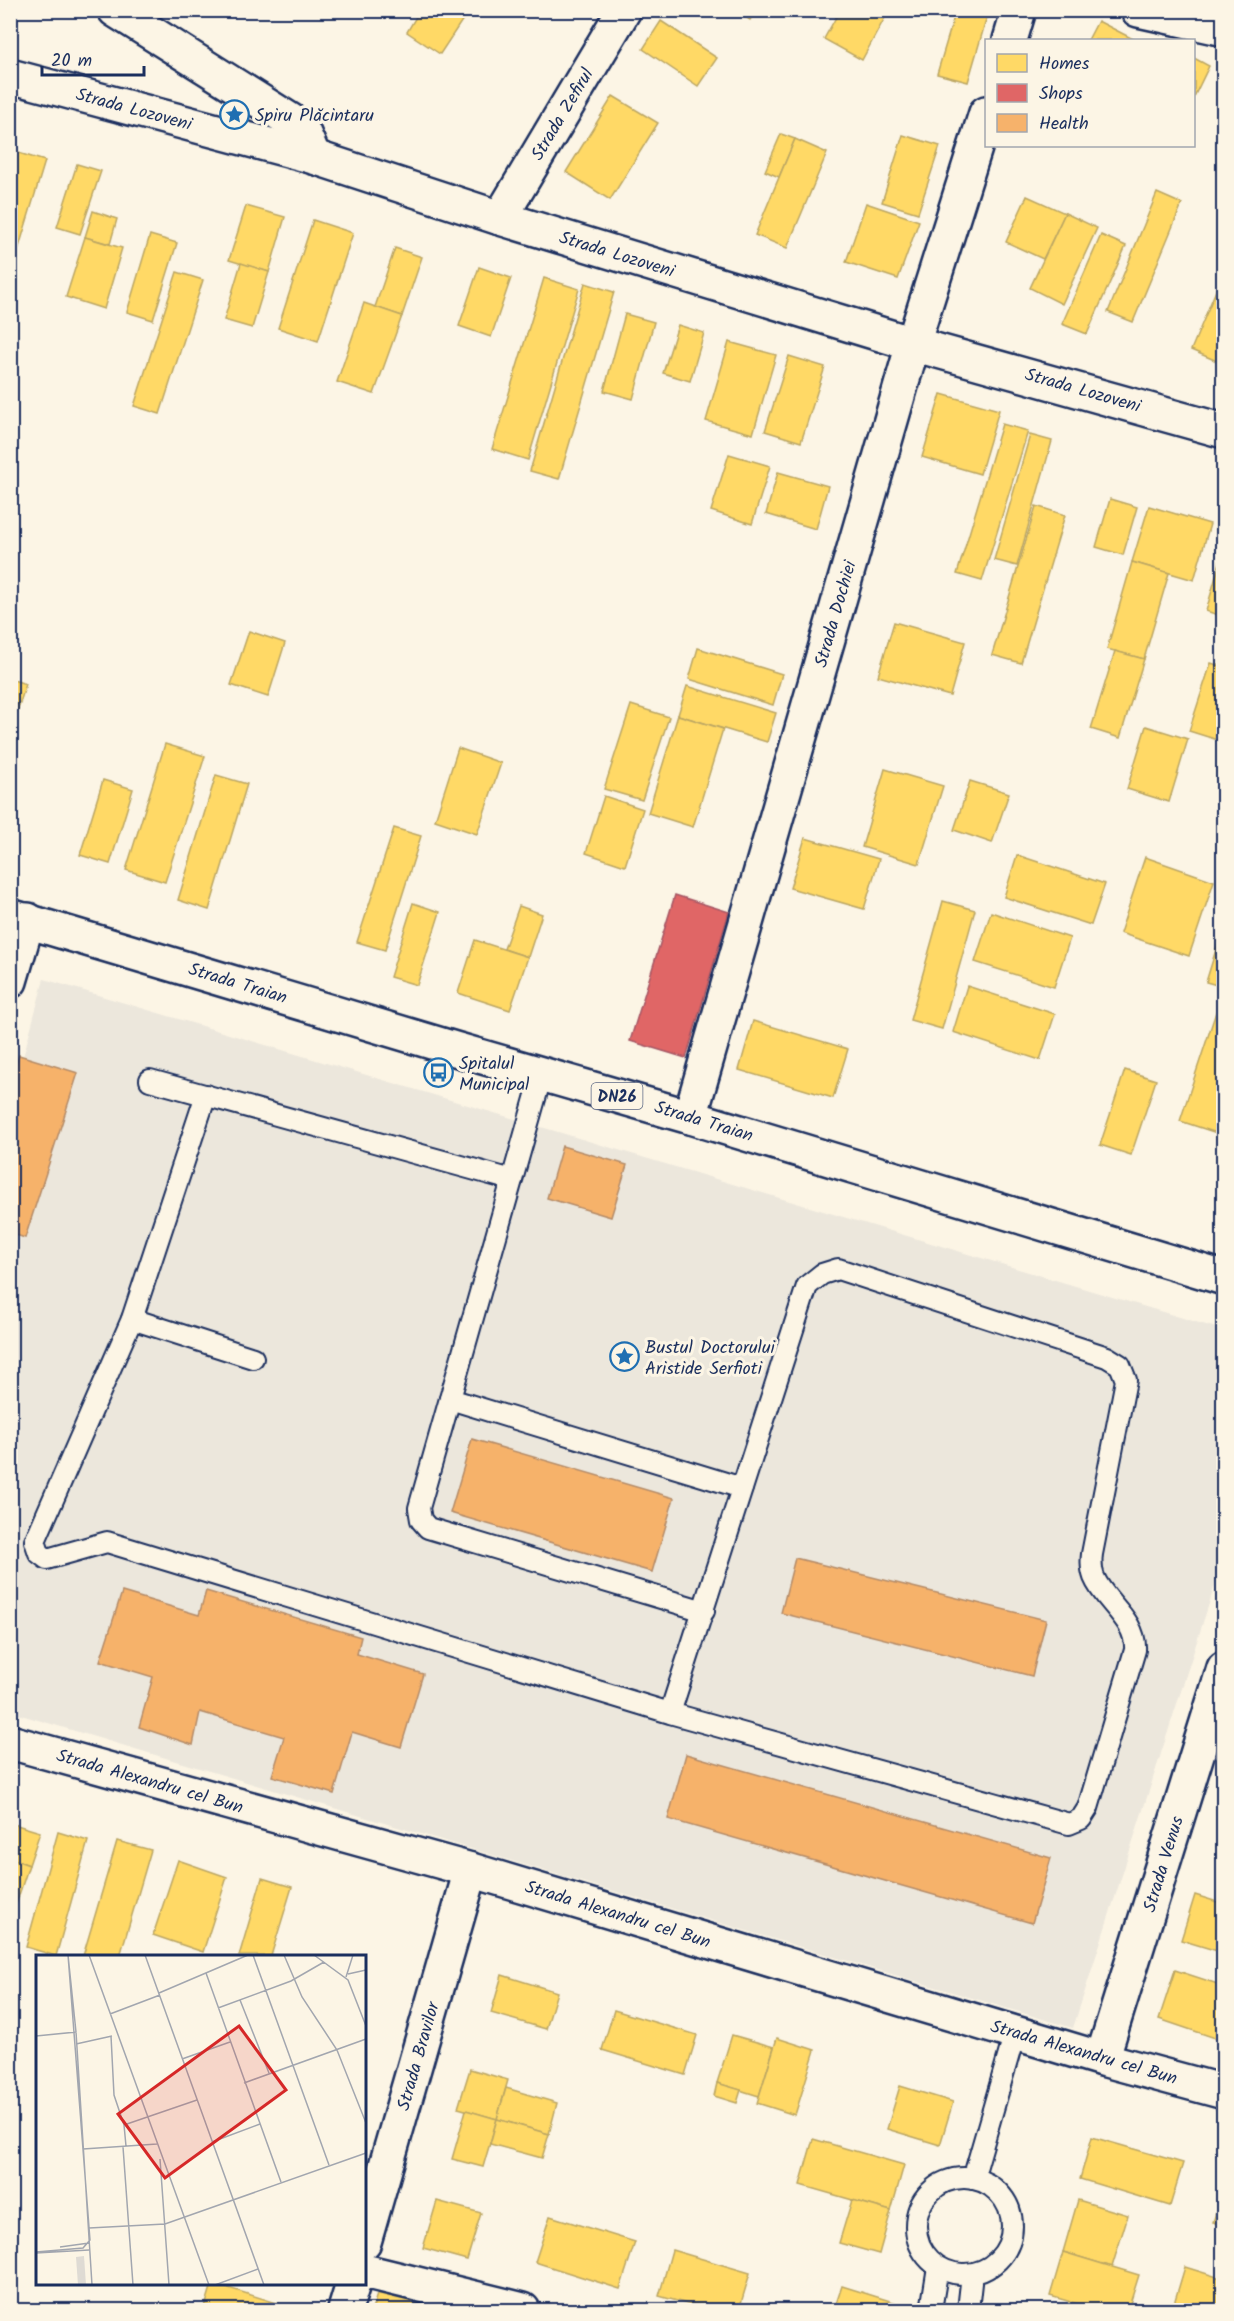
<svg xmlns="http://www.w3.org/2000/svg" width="1234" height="2321" font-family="Kalam,sans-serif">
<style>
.built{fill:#ece7dc}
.homes{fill:#ffd966;stroke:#bba664;stroke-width:1.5}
.shops{fill:#e06666;stroke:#a55664;stroke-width:1.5}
.health{fill:#f6b26b;stroke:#b48b67;stroke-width:1.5}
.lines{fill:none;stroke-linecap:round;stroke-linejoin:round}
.service-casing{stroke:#1b2f5e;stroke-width:24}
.minor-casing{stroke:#1b2f5e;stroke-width:38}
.primary-casing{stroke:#1b2f5e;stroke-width:38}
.service{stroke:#fcf5e5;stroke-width:20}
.minor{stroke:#fcf5e5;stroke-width:33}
.primary{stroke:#fcf5e5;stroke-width:33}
.labels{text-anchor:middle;stroke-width:6;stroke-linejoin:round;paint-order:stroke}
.shield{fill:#fcf5e5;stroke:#5e6a86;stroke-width:1.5}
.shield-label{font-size:16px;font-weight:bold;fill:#1b2f5e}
.street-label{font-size:18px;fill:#1b2f5e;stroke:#fcf5e5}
.poi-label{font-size:18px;fill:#1b2f5e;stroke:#fcf5e5;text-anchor:start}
.inset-road{fill:none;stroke:#a2a6af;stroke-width:1.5}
.view{fill:#d62828;fill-opacity:0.15;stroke:#d62828;stroke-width:3}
.inset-edge{fill:none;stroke:#1b2f5e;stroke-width:3}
</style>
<rect width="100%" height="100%" fill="#fcf5e5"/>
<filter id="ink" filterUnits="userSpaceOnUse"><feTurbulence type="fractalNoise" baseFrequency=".0167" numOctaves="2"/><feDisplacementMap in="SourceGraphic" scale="12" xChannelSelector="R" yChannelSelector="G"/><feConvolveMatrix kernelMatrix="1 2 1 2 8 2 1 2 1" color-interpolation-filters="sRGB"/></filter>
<g filter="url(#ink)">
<!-- built -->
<path class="built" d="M44 979 1223 1330V1560L1073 2028 11 1712V1102Z"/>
<!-- homes -->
<g class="homes">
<path d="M420 10H469L440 54 407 32Z"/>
<path d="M734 10H756L750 20Z"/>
<path d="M840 10H889L862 60 824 39Z"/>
<path d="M956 10H989L968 82 937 74Z"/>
<path d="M661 21 717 58 698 86 643 49Z"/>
<path d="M1098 21 1135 40H1088Z"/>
<path d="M1194 58 1209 66 1194 97Z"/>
<path d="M613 96 658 123 610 200 566 172Z"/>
<path d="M781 134 795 139 779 177 765 171Z"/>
<path d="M903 135 940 146 918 213 882 202Z"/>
<path d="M795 139 827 153 787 248 755 235Z"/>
<path d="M12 151 45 161 10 277V158Z"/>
<path d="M77 164 101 171 80 234 57 227Z"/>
<path d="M1157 193 1182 204 1133 322 1108 312Z"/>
<path d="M1027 196 1065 213 1043 259 1006 242Z"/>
<path d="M866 203 919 221 898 279 846 262Z"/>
<path d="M246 206 285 217 269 272 229 260Z"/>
<path d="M93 211 117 219 110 244 85 237Z"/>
<path d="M1065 213 1097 228 1062 304 1030 288Z"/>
<path d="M313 220 353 233 318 341 278 328Z"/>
<path d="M150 235 177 243 153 320 127 312Z"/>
<path d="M1101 235 1126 246 1087 334 1062 324Z"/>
<path d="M85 237 122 248 104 309 66 297Z"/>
<path d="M395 248 422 257 402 316 375 307Z"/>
<path d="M241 263 269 272 252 328 224 320Z"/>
<path d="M479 267 511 278 491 337 459 326Z"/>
<path d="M177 272 203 280 160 414 134 406Z"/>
<path d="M544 278 579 289 528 460 492 449Z"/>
<path d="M585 283 614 292 559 479 530 471Z"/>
<path d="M1217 288 1224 291V364L1191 350Z"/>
<path d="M364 303 402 316 374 394 337 382Z"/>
<path d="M625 314 654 322 633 399 604 391Z"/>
<path d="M678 325 704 333 690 381 663 373Z"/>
<path d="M729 342 776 355 753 434 706 421Z"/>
<path d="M789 356 825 367 801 442 765 431Z"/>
<path d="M941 394 999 410 980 474 922 457Z"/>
<path d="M1002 424 1028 431 982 581 957 574Z"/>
<path d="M1030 435 1052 441 1017 566 994 560Z"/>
<path d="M729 454 770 466 752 524 711 511Z"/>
<path d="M778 472 828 486 816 529 766 514Z"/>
<path d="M1110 499 1137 507 1123 555 1096 547Z"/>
<path d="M1036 506 1065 515 1021 663 992 655Z"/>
<path d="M1149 506 1210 524 1194 580 1132 562Z"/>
<path d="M1221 559 1224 560V617L1206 611Z"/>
<path d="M1132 562 1169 573 1144 659 1107 649Z"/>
<path d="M894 622 965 642 950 696 878 676Z"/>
<path d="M249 631 285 643 268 697 231 685Z"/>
<path d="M698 648 782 674 773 705 689 679Z"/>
<path d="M1115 651 1144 659 1120 738 1091 729Z"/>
<path d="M1211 663 1224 667V742L1189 731Z"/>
<path d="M10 679 26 684 10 734Z"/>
<path d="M687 686 776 713 767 742 678 715Z"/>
<path d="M631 705 669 717 642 800 604 789Z"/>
<path d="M678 715 723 729 693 827 648 813Z"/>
<path d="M1146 726 1188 739 1169 802 1127 789Z"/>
<path d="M165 744 205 756 165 882 126 870Z"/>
<path d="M458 748 501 763 477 834 435 820Z"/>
<path d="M885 769 943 786 919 864 862 847Z"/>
<path d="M216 775 247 784 209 910 178 900Z"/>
<path d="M103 780 133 789 110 864 80 855Z"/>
<path d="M970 781 1009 793 992 843 954 830Z"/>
<path d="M604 796 643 809 625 866 586 853Z"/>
<path d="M394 828 421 836 385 950 357 942Z"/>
<path d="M805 838 879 859 864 909 790 888Z"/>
<path d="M1017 855 1105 884 1091 925 1004 897Z"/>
<path d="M1145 857 1214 881 1189 956 1120 933Z"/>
<path d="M943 901 975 910 942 1029 910 1020Z"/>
<path d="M413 903 440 912 417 985 390 977Z"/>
<path d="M519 906 542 914 528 957 504 949Z"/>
<path d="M991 912 1070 938 1054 987 975 962Z"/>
<path d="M1222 930 1224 931V987L1206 982Z"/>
<path d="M475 940 528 957 510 1010 458 993Z"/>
<path d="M967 986 1055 1014 1040 1060 953 1032Z"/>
<path d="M1216 1012 1224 1015V1125L1220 1134 1180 1121Z"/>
<path d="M753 1021 848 1049 833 1098 739 1070Z"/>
<path d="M1125 1070 1156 1080 1131 1155 1100 1145Z"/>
<path d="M10 1823 40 1832 29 1865 10 1858Z"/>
<path d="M58 1832 88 1841 56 1956 26 1947Z"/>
<path d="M117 1841 151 1850 120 1956H83Z"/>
<path d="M10 1858 29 1865 12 1916H10Z"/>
<path d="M178 1860 227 1877 203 1952 153 1935Z"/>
<path d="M262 1878 292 1887 271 1956H239Z"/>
<path d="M1195 1895 1224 1904V1953L1181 1940Z"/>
<path d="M1175 1970 1224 1986V2041L1159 2019Z"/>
<path d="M502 1975 557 1992 546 2029 491 2013Z"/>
<path d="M614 2010 697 2035 685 2075 602 2050Z"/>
<path d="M732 2035 774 2047 759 2096 717 2083Z"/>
<path d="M777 2038 815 2050 795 2115 757 2103Z"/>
<path d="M470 2069 508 2080 497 2119 458 2108Z"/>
<path d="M717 2083 741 2090 737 2103 714 2096Z"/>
<path d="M900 2086 953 2102 940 2145 887 2129Z"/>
<path d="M506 2088 557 2103 549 2134 497 2119Z"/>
<path d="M466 2110 497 2119 483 2167 452 2159Z"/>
<path d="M497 2119 549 2134 542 2158 490 2144Z"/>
<path d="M1092 2137 1183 2163 1170 2206 1080 2179Z"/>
<path d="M813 2139 904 2165 891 2211 800 2185Z"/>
<path d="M1224 2189V2226L1213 2222Z"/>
<path d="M852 2200 891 2211 879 2254 839 2243Z"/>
<path d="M1078 2200 1128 2215 1112 2267 1063 2252Z"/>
<path d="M437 2201 481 2213 467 2260 423 2248Z"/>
<path d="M550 2216 635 2242 620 2289 535 2262Z"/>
<path d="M672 2250 750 2273 739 2310H709L659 2296Z"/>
<path d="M1063 2252 1139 2275 1128 2310H1099L1050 2296Z"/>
<path d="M1185 2267 1224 2279V2310H1172Z"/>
<path d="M212 2284H216L299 2310H217L205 2307Z"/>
<path d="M380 2285 459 2310H372Z"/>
<path d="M842 2286 916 2309V2310H834Z"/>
</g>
<!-- shops -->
<path class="shops" d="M675 895 729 912 686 1058 630 1041Z"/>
<!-- health -->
<g class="health">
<path d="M19 1055 78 1073 25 1238 10 1233V1082Z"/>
<path d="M562 1146 627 1165 611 1217 547 1198Z"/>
<path d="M472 1439 674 1498 652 1572 450 1513Z"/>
<path d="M795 1558 1046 1620 1032 1676 781 1613Z"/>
<path d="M206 1591 361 1637 357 1654 423 1674 401 1747 352 1732 334 1794 272 1776 284 1737 200 1712 193 1745 139 1727 153 1677 100 1661 122 1592 199 1615Z"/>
<path d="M686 1754 1051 1858 1032 1923 668 1819Z"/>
</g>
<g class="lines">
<defs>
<g id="service">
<path d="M542 1074 419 1508 421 1520 428 1528 704 1611"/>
<path d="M150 1080 512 1180"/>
<path d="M206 1095 132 1319 35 1541 39 1553 47 1559 107 1542 670 1713 1069 1824 1081 1819 1088 1808 1135 1650C1137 1620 1104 1602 1094 1577 1091 1569 1091 1562 1092 1554L1126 1380 1120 1365 1107 1357 838 1269 822 1274 807 1286 670 1713"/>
<path d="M132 1319 253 1358"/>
<path d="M450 1399 742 1488"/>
<circle cx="964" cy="2226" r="48"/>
<path d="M973 2179 1015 2033"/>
<path d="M931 2310 938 2267"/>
<path d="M968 2310 972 2274"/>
</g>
<g id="minor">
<path d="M115 10 301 127 314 157"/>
<path d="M1138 10 1224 29"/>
<path d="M1010 40 1019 10"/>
<path d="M10 76 314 157 500 218 913 344 1224 431"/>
<path d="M500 218 624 10"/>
<path d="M10 981 28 920"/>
<path d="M690 1117 913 344 986 113"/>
<path d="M10 1742 471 1870 1102 2059 1224 2092"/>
<path d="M1102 2059 1224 1668"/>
<path d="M364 2242 471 1870"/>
<path d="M364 2271 523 2310"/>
<path d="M345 2310 353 2284"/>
</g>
<path id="primary" d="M10 916 455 1049 690 1117 1224 1278"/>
</defs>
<!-- service casing -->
<use href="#service" class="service-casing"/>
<!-- minor casing -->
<use href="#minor" class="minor-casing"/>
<!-- primary casing -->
<use href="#primary" class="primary-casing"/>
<!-- service -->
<use href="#service" class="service"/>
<!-- minor -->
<use href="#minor" class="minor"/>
<!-- primary -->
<use href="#primary" class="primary"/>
</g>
</g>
<!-- icons -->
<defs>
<symbol id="sight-ring" viewBox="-11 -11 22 22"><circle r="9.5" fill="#fcf5e5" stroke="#1f6fb2" stroke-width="1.5"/><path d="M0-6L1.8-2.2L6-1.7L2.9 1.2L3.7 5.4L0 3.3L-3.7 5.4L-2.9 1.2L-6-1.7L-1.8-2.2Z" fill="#1f6fb2"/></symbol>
<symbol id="bus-ring" viewBox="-11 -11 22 22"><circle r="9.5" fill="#fcf5e5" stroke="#1f6fb2" stroke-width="1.5"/><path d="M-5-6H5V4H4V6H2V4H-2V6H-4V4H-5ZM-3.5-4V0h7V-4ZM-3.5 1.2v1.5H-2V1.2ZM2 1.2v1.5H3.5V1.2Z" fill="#1f6fb2"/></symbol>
</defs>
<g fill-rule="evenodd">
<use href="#sight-ring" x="218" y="98" width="33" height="33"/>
<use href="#bus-ring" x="422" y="1056" width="33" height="33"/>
<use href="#sight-ring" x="608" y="1340" width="33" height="33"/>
</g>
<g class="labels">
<!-- shield labels -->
<rect class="shield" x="591.5" y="1083" width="51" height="26" rx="4.5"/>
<g class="shield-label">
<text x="617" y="1102">DN26</text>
</g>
<!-- street labels -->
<g class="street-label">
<text transform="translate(134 109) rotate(15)" y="6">Strada Lozoveni</text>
<text transform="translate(562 114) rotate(-59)" y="6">Strada Zefirul</text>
<text transform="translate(617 254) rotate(17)" y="6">Strada Lozoveni</text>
<text transform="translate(1083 390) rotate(16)" y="6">Strada Lozoveni</text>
<text transform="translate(835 614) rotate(-74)" y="6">Strada Dochiei</text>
<text transform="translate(238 983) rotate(17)" y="6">Strada Traian</text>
<text transform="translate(704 1121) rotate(17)" y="6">Strada Traian</text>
<text transform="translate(150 1781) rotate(16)" y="6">Strada Alexandru cel Bun</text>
<text transform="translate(1163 1864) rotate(-73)" y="6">Strada Venus</text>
<text transform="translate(618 1914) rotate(17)" y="6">Strada Alexandru cel Bun</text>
<text transform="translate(1084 2052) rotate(16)" y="6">Strada Alexandru cel Bun</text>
<text transform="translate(418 2056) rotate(-74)" y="6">Strada Bravilor</text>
</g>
<!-- poi labels -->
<g class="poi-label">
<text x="255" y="121">Spiru Plăcintaru</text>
<text x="459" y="1069">Spitalul<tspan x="459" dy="21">Municipal</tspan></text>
<text x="645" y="1353">Bustul Doctorului<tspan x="645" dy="21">Aristide Serfioti</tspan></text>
</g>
</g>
<!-- overview -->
<g transform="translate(36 1955)">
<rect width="330" height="330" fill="#fcf5e5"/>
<path d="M48 301 50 330H42L40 302Z" fill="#dfdbd4"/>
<path class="inset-road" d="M53 0 173 330M109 0 228 330M217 0 293 210M248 0 266 42 301 95 330 168M278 0 312 25 330 71M170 18 245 227M312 19 330 15M310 22 317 0M123 38 212 0M204 45 233 118M182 53 255 26 288 7M74 59 124 40M40 77 56 330M0 81 40 77 32 0M75 81 78 140 88 170 90 191M40 89 76 81M146 104 194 87M208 128 330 84M88 170 161 145M176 187 224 169M87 192 97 330M47 194 121 189M124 204 133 330M53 273 129 269 330 198M24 292 53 288M0 297 47 293 54 285 32 0M0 298 53 295M179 330 222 314"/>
<path class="view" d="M203 71 250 135 129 223 82 159Z"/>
<rect width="330" height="330" class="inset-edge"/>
</g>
<!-- margin -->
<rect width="1234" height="2321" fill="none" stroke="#fcf5e5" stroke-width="36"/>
<rect x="18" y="18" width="1198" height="2285" fill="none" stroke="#1b2f5e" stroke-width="2" filter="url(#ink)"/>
<!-- legend -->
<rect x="985" y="39" width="210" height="108" fill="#fcf5e5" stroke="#a2a6af" stroke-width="1.5"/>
<rect x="997" y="54" width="30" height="18" fill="#ffd966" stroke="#a2a6af" stroke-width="1.5"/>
<text x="1039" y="69" font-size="18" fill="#1b2f5e">Homes</text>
<rect x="997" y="84" width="30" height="18" fill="#e06666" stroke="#a2a6af" stroke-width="1.5"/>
<text x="1039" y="99" font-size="18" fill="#1b2f5e">Shops</text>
<rect x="997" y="114" width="30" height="18" fill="#f6b26b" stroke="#a2a6af" stroke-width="1.5"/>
<text x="1039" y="129" font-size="18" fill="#1b2f5e">Health</text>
<!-- scale -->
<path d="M42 66v9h102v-9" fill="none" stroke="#1b2f5e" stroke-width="3"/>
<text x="51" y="66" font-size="18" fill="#1b2f5e" stroke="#fcf5e5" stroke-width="4.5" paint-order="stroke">20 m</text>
</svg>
